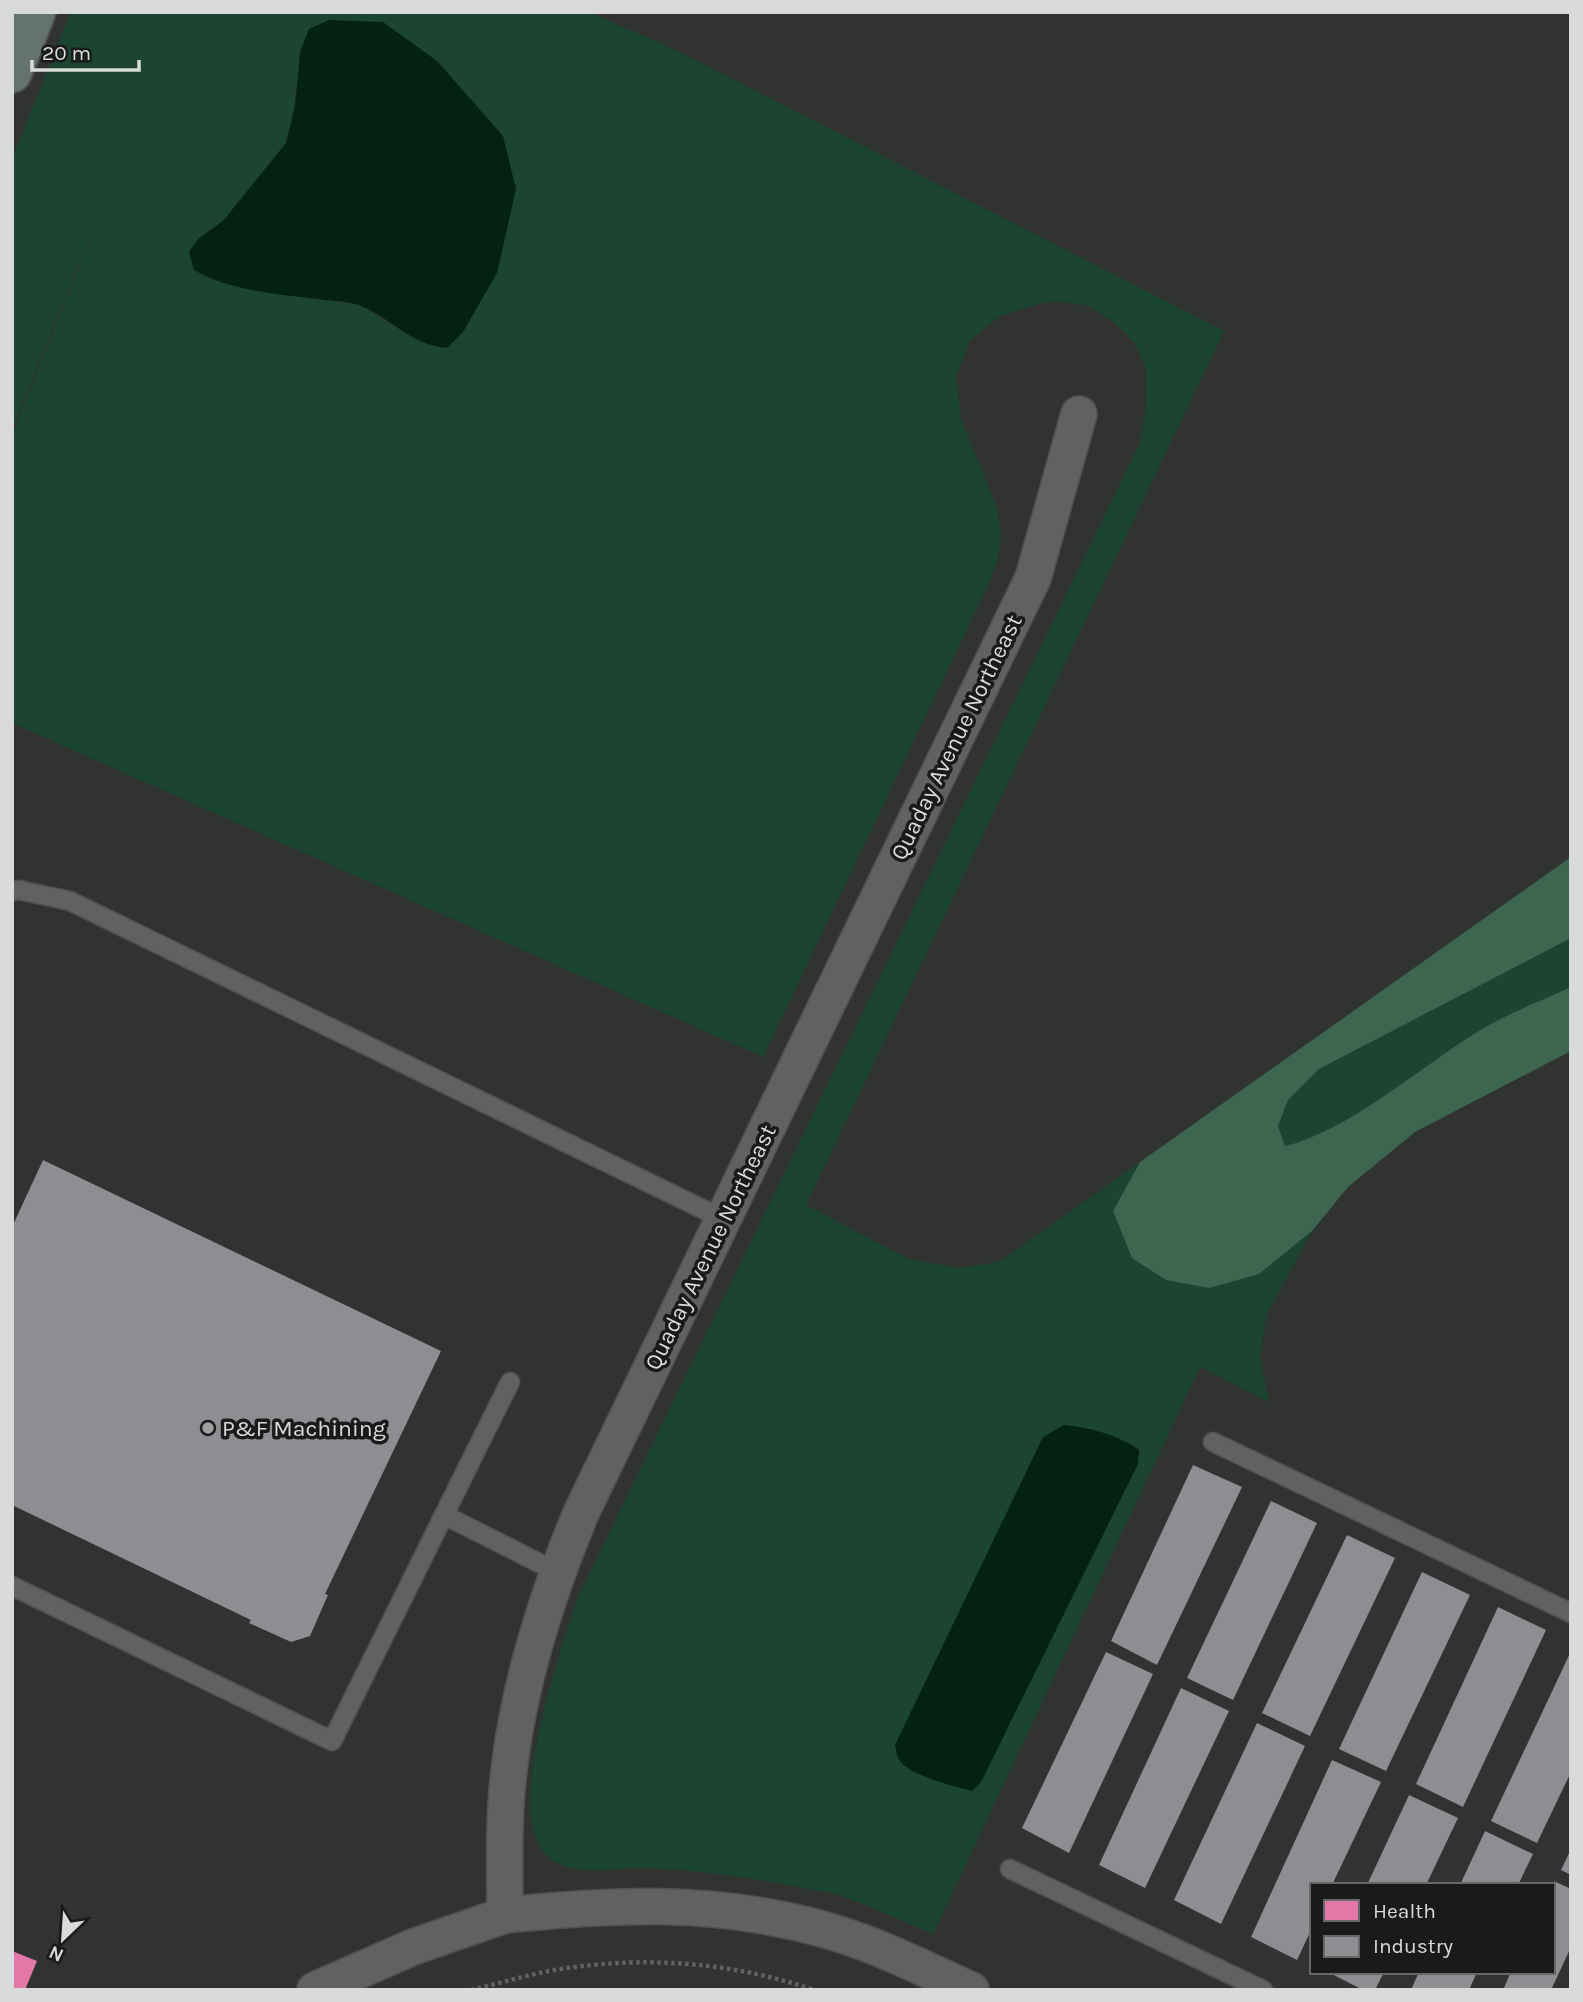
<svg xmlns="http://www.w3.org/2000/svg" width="1583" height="2002" font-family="Karla,sans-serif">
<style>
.green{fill:#1b4431;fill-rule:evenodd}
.forest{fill:#3d6651}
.water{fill:#042214}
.health{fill:#e377a8}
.industry{fill:#8d8d92}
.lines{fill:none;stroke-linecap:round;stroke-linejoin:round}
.lane-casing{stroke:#4e5150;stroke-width:21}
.street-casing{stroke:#4e5150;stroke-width:38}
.highway-casing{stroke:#4e5150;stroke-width:42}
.path{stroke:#616362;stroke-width:4.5;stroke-dasharray:3.5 3.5;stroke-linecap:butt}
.lane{stroke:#606261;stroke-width:18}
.street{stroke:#606261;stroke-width:35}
.highway{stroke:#64746c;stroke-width:38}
.poi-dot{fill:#9da09f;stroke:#191b1a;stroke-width:2.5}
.labels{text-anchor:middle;stroke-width:7;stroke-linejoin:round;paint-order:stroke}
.street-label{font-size:23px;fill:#d8dbda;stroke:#191b1a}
.poi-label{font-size:23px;fill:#d8dbda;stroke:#191b1a;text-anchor:start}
</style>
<rect width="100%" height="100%" fill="#303331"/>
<!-- green -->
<g class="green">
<path d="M71 12H589L678 51 1224 331 806 1205 909 1259 959 1268 999 1262 1140 1162 1113 1211 1259 1274 1312 1231 1267 1314 1260 1357 1269 1402 1200 1367 933 1934C904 1922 875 1908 845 1897 830 1892 813 1890 798 1887 748 1877 697 1870 646 1868 611 1867 565 1881 541 1849 508 1802 561 1648 578 1597L1140 443 1146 406V368L1134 342 1112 321 1088 306 1056 301 1038 304 998 317 970 341 956 376 961 419 997 508 1001 534 998 558 989 583 763 1057 12 723V435L132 132 12 430V159ZM295 88 417 340 360 305 279 294 211 279 198 239 223 221 286 143 295 106ZM1130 1443 1139 1449 1138 1464 972 1791 908 1768Z"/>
<path d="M1571 938V987C1539 1002 1503 1015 1474 1034 1414 1072 1354 1128 1284 1146L1278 1126 1288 1100 1319 1069Z"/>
</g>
<!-- forest -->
<path class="forest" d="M1571 857V938L1319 1069 1288 1100 1278 1126 1285 1146C1348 1131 1418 1069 1474 1034 1503 1015 1539 1002 1571 987V1051L1415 1132 1348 1187 1312 1231 1259 1274 1209 1288 1166 1280 1132 1258 1113 1211 1140 1162Z"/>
<!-- water -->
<g class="water">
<path d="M329 20 383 22 437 61 503 136 516 189 497 273 463 332 447 348C413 346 391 318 361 306 349 301 332 301 319 299 278 294 230 291 194 270L189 252 198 239 223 221 286 143 295 106 300 52 309 29Z"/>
<path d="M1064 1425C1088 1427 1119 1435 1139 1450L1138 1464 981 1782 972 1791C956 1787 909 1775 900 1761 897 1757 896 1750 895 1745L1043 1437Z"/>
</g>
<!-- health -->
<path class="health" d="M12 1951 37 1961 25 1990H12Z"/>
<!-- industry -->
<g class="industry">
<path d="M43 1160 441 1351 325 1594 328 1595 310 1636 291 1642 249 1623 251 1620 12 1505V1227Z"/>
<path d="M1193 1465 1242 1487 1157 1665 1111 1641Z"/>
<path d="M1271 1501 1317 1523 1233 1700 1187 1678Z"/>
<path d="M1347 1535 1395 1558 1310 1736 1262 1713Z"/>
<path d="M1422 1572 1470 1595 1386 1771 1339 1749Z"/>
<path d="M1498 1607 1546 1630 1463 1807 1416 1784Z"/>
<path d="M1571 1651V1772L1537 1843 1491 1821Z"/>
<path d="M1106 1652 1153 1674 1069 1853 1022 1828Z"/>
<path d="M1181 1688 1229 1711 1145 1888 1099 1865Z"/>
<path d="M1257 1723 1305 1746 1221 1924 1174 1900Z"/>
<path d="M1332 1760 1381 1782 1332 1885H1312V1928L1297 1960 1251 1937Z"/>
<path d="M1409 1795 1458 1818 1426 1885H1367Z"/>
<path d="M1485 1831 1533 1854 1518 1885H1460Z"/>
<path d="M1571 1849V1875L1561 1870Z"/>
<path d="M1554 1881 1571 1889V1947L1551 1990H1503L1511 1972H1553Z"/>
<path d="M1328 1972H1384L1375 1990H1363Z"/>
<path d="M1419 1972H1477L1469 1990H1411Z"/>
</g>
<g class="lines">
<defs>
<g id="lane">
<path d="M12 891 19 890 70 901 723 1219"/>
<path d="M1213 1442 1571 1613"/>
<path d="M444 1515 510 1382"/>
<path d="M12 1586 332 1741 444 1515 557 1572"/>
<path d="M1010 1869 1263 1990"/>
</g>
<g id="street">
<path d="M505 1915C616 1904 713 1899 822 1929 874 1943 922 1968 971 1990"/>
<path d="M315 1990 413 1947 505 1915C505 1868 503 1818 509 1771 519 1682 547 1595 581 1513L1033 578 1079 414"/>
</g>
<path id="highway" d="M12 73 36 12"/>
</defs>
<!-- lane casing -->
<use href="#lane" class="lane-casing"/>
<!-- street casing -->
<use href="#street" class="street-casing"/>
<!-- highway casing -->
<use href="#highway" class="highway-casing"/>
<!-- path -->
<path class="path" d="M471 1990C497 1984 523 1976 549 1971 638 1955 729 1961 814 1990"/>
<!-- lane -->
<use href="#lane" class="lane"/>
<!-- street -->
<use href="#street" class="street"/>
<!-- highway -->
<use href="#highway" class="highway"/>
</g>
<!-- markers -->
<circle class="poi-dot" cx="208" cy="1428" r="7"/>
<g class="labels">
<!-- street labels -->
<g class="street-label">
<text transform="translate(956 737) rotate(-64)" y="8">Quaday Avenue Northeast</text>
<text transform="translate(710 1247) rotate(-64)" y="8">Quaday Avenue Northeast</text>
</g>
<!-- poi labels -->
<g class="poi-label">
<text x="222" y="1436">P&amp;F Machining</text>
</g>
</g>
<!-- border -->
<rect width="1583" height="2002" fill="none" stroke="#d8dbda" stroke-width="28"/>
<!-- legend -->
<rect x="1310" y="1883" width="245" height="91" fill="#191b1a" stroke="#656867" stroke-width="2"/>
<rect x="1324" y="1900" width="35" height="21" fill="#e377a8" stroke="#656867" stroke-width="2"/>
<text x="1373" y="1918" font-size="21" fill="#d8dbda">Health</text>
<rect x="1324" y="1936" width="35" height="21" fill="#8d8d92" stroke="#656867" stroke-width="2"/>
<text x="1373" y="1953" font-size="21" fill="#d8dbda">Industry</text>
<!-- north arrow -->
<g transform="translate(63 1939) rotate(205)" stroke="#191b1a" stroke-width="5" paint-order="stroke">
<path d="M0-5L12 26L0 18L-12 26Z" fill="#d8dbda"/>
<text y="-10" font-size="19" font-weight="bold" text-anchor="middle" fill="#d8dbda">N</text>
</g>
<!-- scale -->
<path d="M32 60v10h107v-10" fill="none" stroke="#d8dbda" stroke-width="3.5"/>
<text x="42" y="60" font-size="21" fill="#d8dbda" stroke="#191b1a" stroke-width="5" paint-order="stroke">20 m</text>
</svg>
